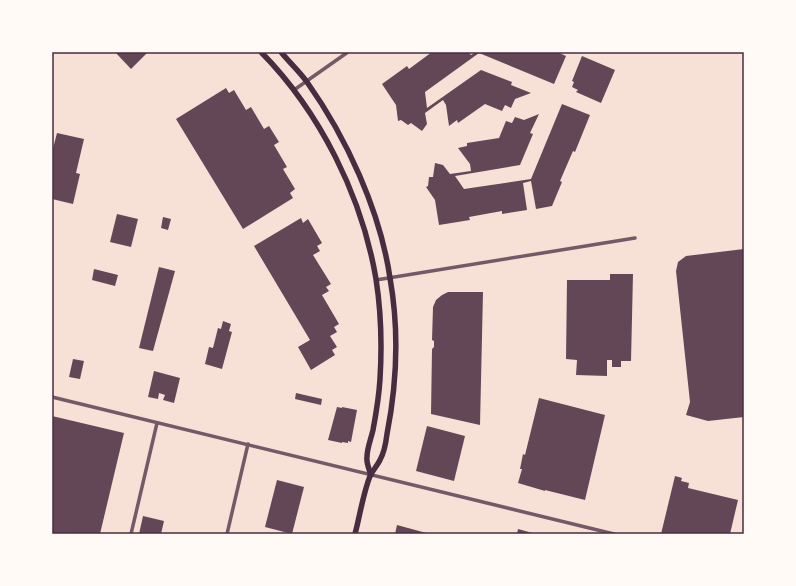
<svg xmlns="http://www.w3.org/2000/svg" width="796" height="586" font-family="'Source Serif 4',serif">
<style>
.building{fill:#644757}
.lines{fill:none;stroke-linecap:round;stroke-linejoin:round}
.minor{stroke:#755966;stroke-width:3.5}
.primary{stroke:#4a2c40;stroke-width:5.5}
.neatline{fill:none;stroke:#4a2c40;stroke-width:1.5}
</style>
<rect width="100%" height="100%" fill="#f7e1d7"/>
<!-- building -->
<g class="building">
<path d="M115 52H148L131 69Z"/>
<path d="M432 52H468L471 55 476 52H557L566 56 554 84 479 53 425 92 427 108 481 70 512 82 511 85 531 93 515 99 511 108 505 105 502 111 485 104 458 123 457 120 449 126 446 105 443 100 425 113 427 124 422 131 411 123 408 125 401 120 398 121 396 105 382 84 407 66 409 69Z"/>
<path d="M582 56 615 70 601 103 576 92 578 90 572 87 574 82 572 81Z"/>
<path d="M226 88 229 93 234 90 246 110 251 107 264 129 269 126 279 142 274 145 287 167 283 169 295 189 290 193 293 198 243 229 176 119Z"/>
<path d="M562 104 590 115 575 152 573 151 560 181 562 182 552 206 536 209 531 181 523 183 527 210 502 214V211L469 217 470 220 439 225 435 200 426 187 428 186 429 177H433L435 163 443 165 450 174 471 171 470 164 458 148 467 146V143L499 138 506 121 512 123 515 117 524 120 539 114 530 133 533 134 520 165 455 176 464 189 531 179Z"/>
<path d="M57 133 84 139 76 173 80 174 73 204 52 199V152Z"/>
<path d="M117 214 138 219 131 247 110 242Z"/>
<path d="M163 217 171 219 168 230 161 228Z"/>
<path d="M301 218 303 223 308 219 322 243 317 246 320 251 313 255 331 284 326 287 329 291 322 295 339 324 334 327 337 332 330 336 337 347 332 350 335 355 311 370 298 347 310 340 254 246Z"/>
<path d="M744 249V417L708 421 686 415 690 402 676 271 678 262 686 256Z"/>
<path d="M159 267 175 271 153 351 139 348Z"/>
<path d="M94 269 118 275 115 286 92 280Z"/>
<path d="M610 274H633L631 361H621V367H612V360H607V376L576 375 577 360 566 359 567 280H610Z"/>
<path d="M448 292H483L480 425 431 414 432 349 434 347V341L432 340 433 307 436 300 442 295Z"/>
<path d="M223 321 231 324 229 331 232 332 222 369 205 364 209 347 213 348 218 328 221 329Z"/>
<path d="M73 359 84 361 80 379 69 377Z"/>
<path d="M154 371 180 378 174 403 163 400 165 395 159 393 158 399 148 397Z"/>
<path d="M296 393 322 399 321 405 295 399Z"/>
<path d="M539 398 605 415 585 500 545 490V491L518 483 522 469H520L523 454 525 455Z"/>
<path d="M337 407 342 408V407L357 410 351 442 348 441V443L342 442V443L328 440Z"/>
<path d="M52 416 124 433 100 534H52Z"/>
<path d="M427 426 465 436 454 481 416 471Z"/>
<path d="M675 476 682 478 681 481 689 483 688 488 738 500 730 534H661Z"/>
<path d="M277 480 304 487 292 534 265 527Z"/>
<path d="M143 516 164 521 161 534H139Z"/>
<path d="M397 525 430 534H395Z"/>
<path d="M518 529 536 534H517Z"/>
</g>
<g class="lines">
<!-- minor -->
<g class="minor">
<path d="M294 90 348 52"/>
<path d="M376 280 635 238"/>
<path d="M52 397 614 534"/>
<path d="M131 534 157 423"/>
<path d="M227 534 248 444"/>
</g>
<!-- primary -->
<g class="primary">
<path d="M261 52C320 112 362 196 376 279 381 311 382 346 380 379 379 396 376 414 373 430 371 439 367 448 367 457 366 462 369 469 371 475"/>
<path d="M281 52C289 62 299 71 307 82 346 137 380 210 390 278 399 329 397 383 387 434 386 442 384 453 380 460 377 466 373 470 370 476 363 494 360 515 355 534"/>
</g>
</g>
<!-- border -->
<rect width="796" height="586" fill="none" stroke="#fffaf5" stroke-width="106"/>
<rect x="53" y="53" width="690" height="480" class="neatline"/>
</svg>
